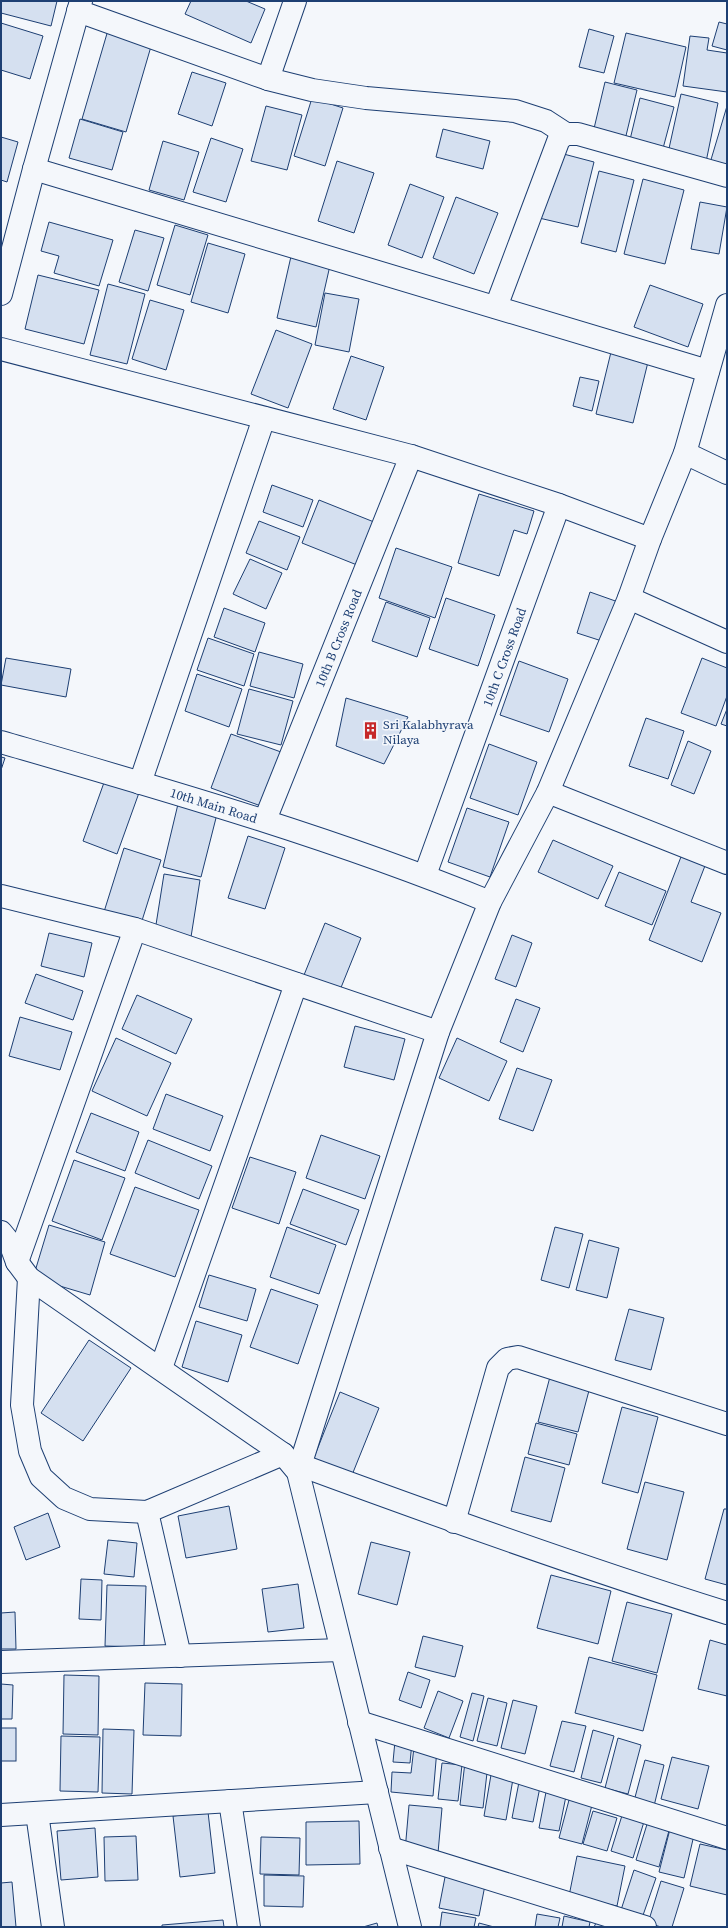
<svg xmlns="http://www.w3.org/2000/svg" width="728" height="1928" font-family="'Source Serif 4',serif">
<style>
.building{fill:#d5e0f0;stroke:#1d3f73}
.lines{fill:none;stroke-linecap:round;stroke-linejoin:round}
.minor-casing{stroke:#1d3f73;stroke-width:24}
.minor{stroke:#f4f7fb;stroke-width:22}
.labels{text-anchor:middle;stroke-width:3;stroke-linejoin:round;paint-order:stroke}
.street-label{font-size:13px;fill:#1d3f73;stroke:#f4f7fb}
.poi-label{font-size:13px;fill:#1d3f73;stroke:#f4f7fb;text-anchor:start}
</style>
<rect width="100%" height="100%" fill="#f4f7fb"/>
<!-- building -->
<g class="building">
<path d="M1 1H57L51 26 1 13Z"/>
<path d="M191 1H246L265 9 251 43 185 14Z"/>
<path d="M719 22 727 24V50L712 46Z"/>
<path d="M1 23 43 36 30 79 1 70Z"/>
<path d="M589 29 614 36 604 73 579 67Z"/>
<path d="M108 30 152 43 126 132 82 119Z"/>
<path d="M626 33 686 47 675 97 614 83Z"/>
<path d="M690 36 709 38 707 50 727 53V92L683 86Z"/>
<path d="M192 72 226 83 212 126 178 114Z"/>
<path d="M605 82 637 90 624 144 592 137Z"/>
<path d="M681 94 718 103 706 162 668 153Z"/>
<path d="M312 98 343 108 325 166 294 156Z"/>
<path d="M640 98 674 107 661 156 628 148Z"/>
<path d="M266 106 302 115 287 170 251 161Z"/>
<path d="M727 106V169L710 163Z"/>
<path d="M80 119 123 132 112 170 69 158Z"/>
<path d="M443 129 490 141 483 169 436 157Z"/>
<path d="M1 137 18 142 7 182 1 180Z"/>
<path d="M211 138 243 149 226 202 193 192Z"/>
<path d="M163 141 199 152 184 200 149 190Z"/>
<path d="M556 152 594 162 578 227 539 218Z"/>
<path d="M337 161 374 173 354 233 318 221Z"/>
<path d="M599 171 634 180 616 252 581 243Z"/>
<path d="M643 179 684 190 665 264 624 254Z"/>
<path d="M410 184 444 197 422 258 388 245Z"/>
<path d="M456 197 498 213 474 274 433 258Z"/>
<path d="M700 202 727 207 719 254 691 249Z"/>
<path d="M49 222 113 240 99 286 54 273 59 256 41 251Z"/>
<path d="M175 225 208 235 190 295 157 285Z"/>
<path d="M135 230 164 238 148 291 119 282Z"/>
<path d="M208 243 245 254 228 313 191 302Z"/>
<path d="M292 252 331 261 316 327 277 318Z"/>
<path d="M38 275 99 290 84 344 25 329Z"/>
<path d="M108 284 145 294 127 364 90 355Z"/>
<path d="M650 285 703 304 688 347 634 327Z"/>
<path d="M325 293 359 299 349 352 315 345Z"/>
<path d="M150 300 184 310 166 370 132 359Z"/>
<path d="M276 330 312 344 288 408 251 394Z"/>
<path d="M611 352 648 362 633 423 596 414Z"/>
<path d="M351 356 384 367 366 420 333 409Z"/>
<path d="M580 377 599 381 592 411 573 406Z"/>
<path d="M272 485 313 500 303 527 263 512Z"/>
<path d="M479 494 534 511 527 534 514 530 499 576 458 563Z"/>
<path d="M319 500 374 522 357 565 302 543Z"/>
<path d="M259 521 300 537 287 570 246 553Z"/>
<path d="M396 548 452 567 435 618 379 598Z"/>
<path d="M250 559 282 573 266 609 233 594Z"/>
<path d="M590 592 621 603 608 643 577 633Z"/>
<path d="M446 598 495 615 478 666 429 649Z"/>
<path d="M386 602 430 618 417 657 372 641Z"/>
<path d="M224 608 265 623 255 652 214 637Z"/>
<path d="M208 638 254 654 244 686 197 670Z"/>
<path d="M259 652 303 664 294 698 250 686Z"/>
<path d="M6 658 71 669 66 697 1 685Z"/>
<path d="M702 658 727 668V696L716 726 681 713Z"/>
<path d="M519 661 568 679 549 732 500 715Z"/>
<path d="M197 674 242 689 229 727 185 711Z"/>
<path d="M249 689 293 701 281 745 237 734Z"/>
<path d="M346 698 408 717 384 764 336 746Z"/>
<path d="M727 709V726L721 724Z"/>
<path d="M646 718 684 731 668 779 629 766Z"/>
<path d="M231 734 281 752 261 806 211 788Z"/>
<path d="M688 741 711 751 694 794 671 785Z"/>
<path d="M489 744 537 762 518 815 470 798Z"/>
<path d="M1 757 5 758 1 770Z"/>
<path d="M106 777 140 790 117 854 83 841Z"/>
<path d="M178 804 217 814 201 877 163 867Z"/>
<path d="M467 808 509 822 490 877 448 862Z"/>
<path d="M248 836 285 848 265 909 228 898Z"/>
<path d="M553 840 613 866 598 899 538 872Z"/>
<path d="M124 848 161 860 140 927 103 915Z"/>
<path d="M684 849 708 858 691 902 721 913 702 962 649 940Z"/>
<path d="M619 872 666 891 652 925 605 906Z"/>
<path d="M164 874 200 880 191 937 155 931Z"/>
<path d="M325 923 361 938 338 995 302 980Z"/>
<path d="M49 933 92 943 84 977 41 966Z"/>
<path d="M512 935 532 943 516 987 495 979Z"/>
<path d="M36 974 83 991 73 1020 25 1003Z"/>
<path d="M137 995 192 1019 176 1054 122 1029Z"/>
<path d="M516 999 540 1008 523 1052 500 1042Z"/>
<path d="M20 1017 72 1032 60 1070 9 1056Z"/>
<path d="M355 1026 405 1039 394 1080 344 1067Z"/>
<path d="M116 1038 171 1063 147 1116 92 1091Z"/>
<path d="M457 1038 507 1061 489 1101 439 1078Z"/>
<path d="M517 1068 552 1080 533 1131 499 1119Z"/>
<path d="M166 1094 223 1116 210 1151 153 1129Z"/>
<path d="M91 1113 139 1132 125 1171 76 1152Z"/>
<path d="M321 1135 380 1156 365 1199 306 1178Z"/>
<path d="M148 1140 212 1166 199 1199 135 1173Z"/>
<path d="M250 1157 296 1172 279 1224 232 1208Z"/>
<path d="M74 1160 125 1178 102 1240 52 1221Z"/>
<path d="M135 1187 199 1210 175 1277 110 1254Z"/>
<path d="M303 1189 359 1210 346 1245 290 1224Z"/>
<path d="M49 1225 105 1242 90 1295 33 1278Z"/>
<path d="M287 1227 336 1245 319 1294 270 1277Z"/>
<path d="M555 1227 583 1234 569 1288 541 1280Z"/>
<path d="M589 1240 619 1248 607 1298 576 1290Z"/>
<path d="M209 1275 256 1289 247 1321 199 1307Z"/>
<path d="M271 1289 318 1305 298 1364 250 1347Z"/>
<path d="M629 1309 664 1318 651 1370 615 1360Z"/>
<path d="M196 1321 242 1335 228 1382 182 1367Z"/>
<path d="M89 1340 131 1368 83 1441 41 1413Z"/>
<path d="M551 1373 591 1383 578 1432 538 1422Z"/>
<path d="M340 1392 379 1408 352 1475 313 1460Z"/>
<path d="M622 1407 658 1417 638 1493 602 1483Z"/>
<path d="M536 1423 577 1434 569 1465 528 1454Z"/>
<path d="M525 1457 565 1468 551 1522 511 1511Z"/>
<path d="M645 1482 684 1492 667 1560 627 1549Z"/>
<path d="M229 1506 237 1549 186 1558 178 1516Z"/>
<path d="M724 1509H727V1585L705 1579Z"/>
<path d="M48 1513 60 1547 26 1560 14 1527Z"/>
<path d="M108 1540 137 1543 134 1577 104 1574Z"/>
<path d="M371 1542 410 1552 397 1605 358 1594Z"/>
<path d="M551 1575 611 1591 598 1644 537 1628Z"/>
<path d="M81 1579 102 1580 101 1620 79 1619Z"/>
<path d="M298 1584 304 1628 268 1632 262 1589Z"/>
<path d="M107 1585 146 1586 144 1647 105 1646Z"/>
<path d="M627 1602 672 1614 657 1673 612 1661Z"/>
<path d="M15 1612 16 1649H1V1613Z"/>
<path d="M423 1636 463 1646 455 1677 415 1667Z"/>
<path d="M710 1640 727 1645V1696L698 1689Z"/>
<path d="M589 1657 657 1675 643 1731 575 1713Z"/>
<path d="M408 1672 430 1680 421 1708 399 1700Z"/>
<path d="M64 1675 99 1676 98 1735 63 1734Z"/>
<path d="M145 1683 182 1684 181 1736 143 1735Z"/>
<path d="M1 1684 13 1685 12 1719H1Z"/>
<path d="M438 1691 463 1701 449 1738 424 1728Z"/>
<path d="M472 1693 484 1696 473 1741 460 1737Z"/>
<path d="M488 1698 507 1703 497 1746 477 1741Z"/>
<path d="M513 1700 537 1706 525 1754 501 1748Z"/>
<path d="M562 1721 586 1726 574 1772 550 1766Z"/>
<rect x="1" y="1728" width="15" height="33"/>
<path d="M103 1729 134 1730 132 1794 102 1793Z"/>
<path d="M593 1730 614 1736 601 1783 581 1778Z"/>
<path d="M61 1736 100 1737 98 1792 60 1791Z"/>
<path d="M618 1738 641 1745 628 1794 605 1788Z"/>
<path d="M395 1741 412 1742 410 1763 393 1762Z"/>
<path d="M414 1747 437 1749 433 1796 391 1792 392 1772 411 1773Z"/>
<path d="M672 1757 709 1766 698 1809 661 1799Z"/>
<path d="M645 1760 664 1765 654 1806 634 1801Z"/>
<path d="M465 1762 488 1764 483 1808 460 1805Z"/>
<path d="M442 1763 462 1765 458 1801 438 1799Z"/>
<path d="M492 1769 514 1773 506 1820 484 1816Z"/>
<path d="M520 1777 541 1782 533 1822 512 1818Z"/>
<path d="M547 1787 567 1791 559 1831 539 1828Z"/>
<path d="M569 1800 592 1805 582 1844 559 1838Z"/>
<path d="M409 1805 442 1808 438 1853 405 1851Z"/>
<path d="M624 1809 646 1815 633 1858 611 1851Z"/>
<path d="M593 1811 617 1818 607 1851 583 1844Z"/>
<path d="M208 1812 215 1873 180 1877 173 1816Z"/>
<path d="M359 1821 360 1864 306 1865V1822Z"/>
<path d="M648 1821 670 1827 659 1867 636 1860Z"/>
<path d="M95 1828 98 1877 61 1880 57 1831Z"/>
<path d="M670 1829 694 1835 684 1878 659 1872Z"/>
<path d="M136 1836 138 1880 105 1881 104 1837Z"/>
<path d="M261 1837 300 1838 299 1875 260 1874Z"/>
<path d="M700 1844 727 1850V1895L690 1886Z"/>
<path d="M577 1856 625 1866 617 1906 569 1896Z"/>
<path d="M634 1870 656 1878 641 1921 620 1913Z"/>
<path d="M446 1872 486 1880 479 1916 439 1908Z"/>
<path d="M264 1875 304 1876 303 1907 264 1906Z"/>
<path d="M661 1881 684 1888 672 1927H661L648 1923Z"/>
<path d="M12 1882 16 1927H1V1883Z"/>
<path d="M442 1912 476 1918 474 1927H440Z"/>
<path d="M537 1914 560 1918 558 1927H535Z"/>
<path d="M564 1916 590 1922 589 1927H562Z"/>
<path d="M223 1920 224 1927H162V1925Z"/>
<path d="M377 1923 378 1927H363Z"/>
<path d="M479 1923 494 1927H478Z"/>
<path d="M596 1923 609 1927H594Z"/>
</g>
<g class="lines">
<defs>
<g id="minor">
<path d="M78 11 268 79 312 90 366 98 515 111 546 121 566 134"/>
<path d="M268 79 295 1"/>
<path d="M34 169 708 371"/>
<path d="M1 294 34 169 81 1"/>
<path d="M496 307 559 139 566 134H578L727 176"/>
<path d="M1 349 411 456 559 505 650 539"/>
<path d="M685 453 727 473"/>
<path d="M629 598 727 642"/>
<path id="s1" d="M1 742C166 790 331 837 490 902"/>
<path d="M140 783 264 418"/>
<path d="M548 792 727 863"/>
<path id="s2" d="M265 820 411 456"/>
<path id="s3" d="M425 875 559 505"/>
<path d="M1 896 135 929 438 1032"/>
<path d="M1 1232 10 1243 17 1262 29 1278 283 1454 298 1472 410 1927"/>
<path d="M17 1262 135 929"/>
<path d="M29 1278 22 1405 30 1451 41 1477 64 1498 90 1509 147 1512 283 1454"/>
<path d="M161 1368 296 984"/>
<path d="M300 1465C441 1517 583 1568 727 1613"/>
<path d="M298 1472 438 1032 490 902 548 792 629 598 650 539 685 453 727 305"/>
<path d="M147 1512 180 1656"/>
<path d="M454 1522 498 1368 507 1359 518 1357 727 1424"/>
<path d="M1 1662 341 1650"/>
<path d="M359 1722 727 1838"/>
<path d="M230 1801 249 1927"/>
<path d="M37 1813 53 1927"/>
<path d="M1 1815 377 1792"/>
<path d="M390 1848 645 1927"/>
</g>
</defs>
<!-- minor casing -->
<use href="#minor" class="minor-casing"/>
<!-- minor -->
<use href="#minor" class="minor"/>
</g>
<!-- icons -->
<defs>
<symbol id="building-bare" viewBox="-9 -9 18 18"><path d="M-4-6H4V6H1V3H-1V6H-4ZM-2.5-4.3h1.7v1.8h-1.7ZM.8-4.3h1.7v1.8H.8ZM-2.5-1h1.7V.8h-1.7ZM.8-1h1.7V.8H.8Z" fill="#c62828" stroke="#f4f7fb" stroke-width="2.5" paint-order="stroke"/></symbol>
</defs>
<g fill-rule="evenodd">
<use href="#building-bare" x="358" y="718" width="25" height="25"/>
</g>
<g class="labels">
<!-- street labels -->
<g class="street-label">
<text dy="5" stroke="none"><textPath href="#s2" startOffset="196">10th B Cross Road</textPath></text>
<text dy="5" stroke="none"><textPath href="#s3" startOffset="232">10th C Cross Road</textPath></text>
<text dy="5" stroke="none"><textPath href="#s1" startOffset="222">10th Main Road</textPath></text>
</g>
<!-- poi labels -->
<g class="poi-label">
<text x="383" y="729">Sri Kalabhyrava<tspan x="383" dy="15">Nilaya</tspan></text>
</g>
</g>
<!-- border -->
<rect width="728" height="1928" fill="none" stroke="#1d3f73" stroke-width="4"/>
</svg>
